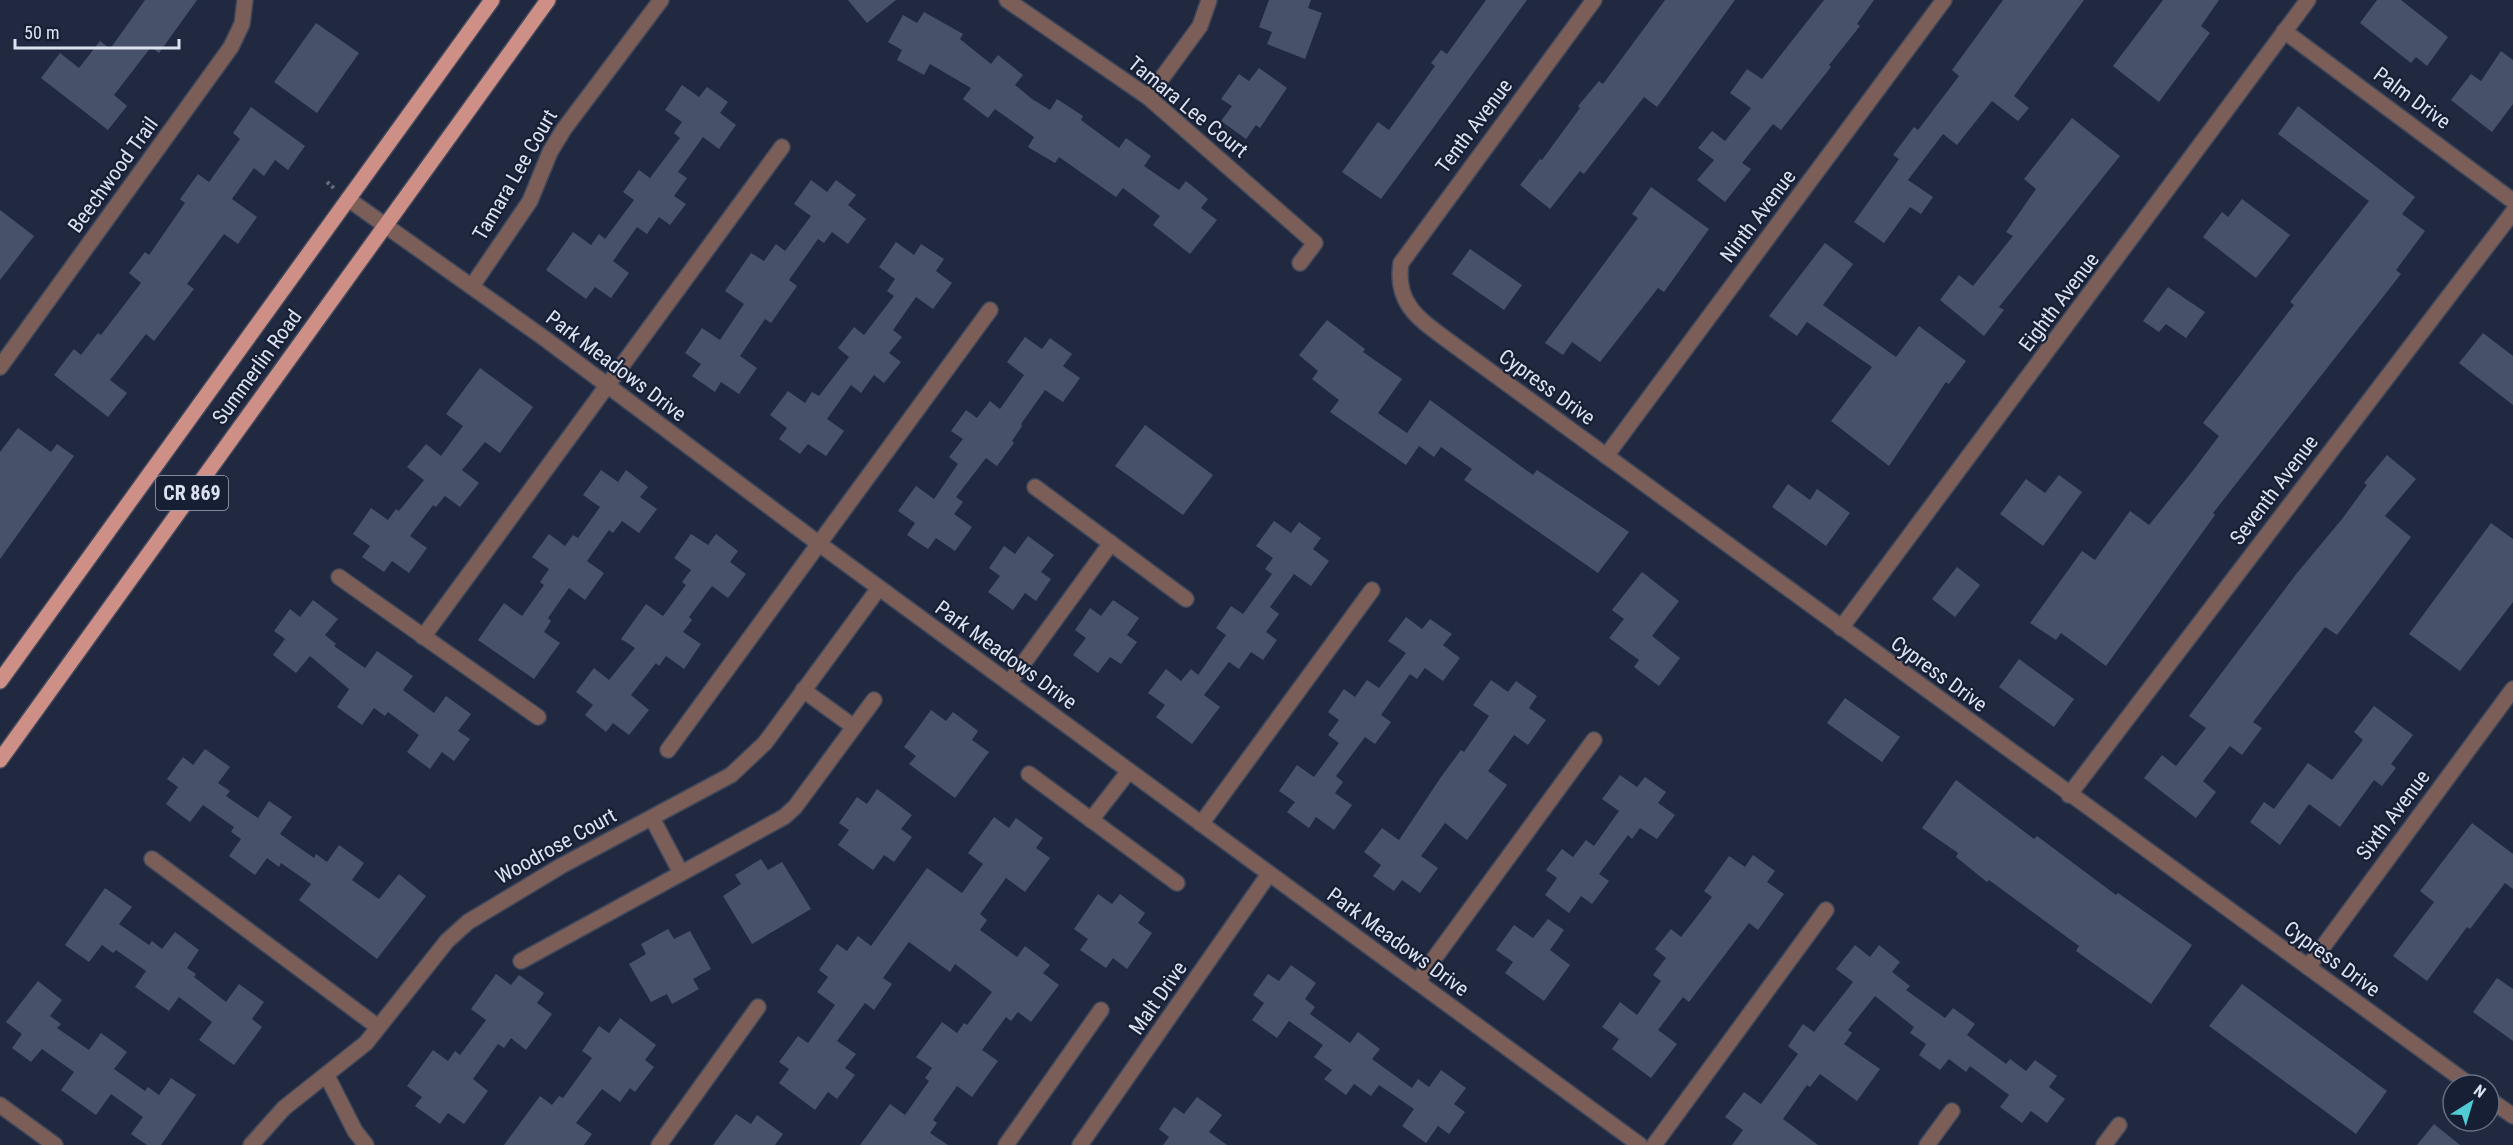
<svg xmlns="http://www.w3.org/2000/svg" width="2513" height="1145" font-family="'Roboto Condensed',sans-serif">
<style>
.building{fill:#47526a}
.lines{fill:none;stroke-linecap:round;stroke-linejoin:round}
.minor-casing{stroke:#3e475b;stroke-width:18}
.major-casing{stroke:#3e475b;stroke-width:18}
.path{stroke:#636b7e;stroke-width:4;stroke-dasharray:3 3;stroke-linecap:butt}
.minor{stroke:#7c5e58;stroke-width:15}
.major{stroke:#ce9086;stroke-width:15}
.labels{text-anchor:middle;stroke-width:4.5;stroke-linejoin:round;paint-order:stroke}
.shield{fill:#171f34;stroke:#a1a8b8;stroke-width:1.5}
.shield-label{font-size:20px;font-weight:bold;fill:#dce2f1}
.street-label{font-size:21px;fill:#dce2f1;stroke:#171f34}
</style>
<rect width="100%" height="100%" fill="#20293f"/>
<!-- building -->
<g class="building">
<path d="M145 0H197L159 53 151 47 114 95 127 106 108 130 41 78 60 53 79 68 100 41 110 49Z"/>
<path d="M848 0H896L867 23Z"/>
<path d="M1269 0H1311L1308 8 1322 13 1305 59 1267 44 1272 32 1259 27Z"/>
<path d="M1486 0H1527L1381 199 1342 172 1378 122 1389 130 1435 66 1431 63 1441 50 1447 54Z"/>
<path d="M1665 0H1735L1657 107 1644 97 1584 174 1580 171 1550 209 1520 185 1540 159 1542 160 1580 108 1578 106 1599 81 1603 84Z"/>
<path d="M1824 0H1874L1857 24 1860 26 1829 65 1831 67 1781 130 1773 124 1742 163 1751 169 1725 202 1697 180 1714 160 1698 148 1712 131 1725 141 1751 108 1730 93 1747 69 1762 79Z"/>
<path d="M2003 0H2084L2014 96 2029 108 2018 121 1992 101 1957 145 1943 134 1908 180 1933 197 1921 214 1910 207 1884 243 1854 222 1899 159 1893 155 1914 127 1918 130 1959 76 1952 70Z"/>
<path d="M2163 0H2219L2201 26 2210 33 2159 102 2113 66Z"/>
<path d="M2377 0H2401L2448 37 2427 66 2416 57 2411 63 2360 23Z"/>
<path d="M924 12 963 34 960 39 991 64 998 55 1023 75 1015 85 1032 99 1050 110 1057 99 1083 116 1081 120 1119 148 1126 138 1151 156 1144 166 1179 190 1186 181 1208 199 1201 208 1217 220 1190 254 1153 225 1160 216 1123 188 1116 197 1059 157 1055 163 1028 147 1034 137 995 109 988 118 963 99 971 88 930 64 924 75 897 60 902 50 888 42 903 15 917 23Z"/>
<path d="M316 23 359 53 317 113 274 82Z"/>
<path d="M2501 51 2513 60V104L2492 132 2451 100 2471 74 2481 81Z"/>
<path d="M1259 68 1287 88 1260 128 1256 125 1246 139 1221 121 1232 106 1221 99 1239 74 1249 81Z"/>
<path d="M682 85 699 97 707 87 728 102 720 113 736 125 719 149 703 137 678 172 687 178 674 196 686 204 670 225 659 217 647 234 637 227 613 261 629 273 611 298 595 287 586 299 546 270 573 232 591 245 599 234 605 239 634 200 623 192 639 170 650 178 680 138 674 133 682 122 665 110Z"/>
<path d="M2298 106 2415 197 2402 214 2425 231 2396 270 2401 274 2213 513 2215 515 2106 666 2061 633 2056 640 2030 623 2082 551 2095 560 2130 511 2149 525 2191 473 2219 436 2203 423 2294 305 2290 302 2369 201 2278 134Z"/>
<path d="M251 107 305 146 288 170 275 160 264 176 254 168 232 199 257 217 238 244 224 234 187 284 194 289 154 341 146 334 110 380 127 393 108 417 54 375 74 349 81 355 98 333 101 335 141 283 129 273 145 252 149 255 185 203 180 199 198 174 209 182 240 139 233 133Z"/>
<path d="M2072 118 2120 156 1999 307 2004 310 1984 336 1940 300 1959 275 1973 286 2013 236 2006 232 2036 189 2024 179Z"/>
<path d="M811 180 827 192 836 180 856 195 848 205 866 219 848 244 832 232 824 243 818 239 789 280 797 286 771 323 765 319 740 356 757 368 739 394 721 382 715 392 692 376 701 364 685 353 702 328 720 340 744 304 725 291 751 253 764 261 776 244 785 251 811 216 794 204Z"/>
<path d="M1651 187 1709 229 1664 292 1658 288 1600 362 1572 342 1563 355 1545 343 1638 218 1632 214Z"/>
<path d="M2242 199 2290 235 2256 278 2203 237 2222 212 2228 217Z"/>
<path d="M0 210 34 236 0 280Z"/>
<path d="M896 242 914 255 921 244 944 259 936 271 952 283 933 309 916 297 893 330 902 337 889 353 901 362 884 383 874 375 861 393 851 385 827 419 844 431 826 456 808 444 800 454 779 439 787 428 770 415 788 391 805 403 812 392 819 396 849 357 838 348 854 327 864 335 894 296 887 291 895 279 879 267Z"/>
<path d="M1825 243 1853 264 1823 305 1896 357 1919 326 1966 361 1949 384 1946 382 1889 466 1831 421 1872 367 1807 322 1797 336 1769 316Z"/>
<path d="M1470 249 1522 285 1504 310 1452 274Z"/>
<path d="M2168 287 2205 312 2186 338 2166 324 2159 332 2143 321Z"/>
<path d="M1327 320 1365 349 1363 352 1402 379 1378 413 1407 433 1430 400 1533 475 1537 470 1629 532 1598 573 1464 480 1472 469 1441 447 1434 457 1419 446 1406 465 1330 412 1339 400 1312 379 1318 371 1299 355Z"/>
<path d="M2483 333 2513 356V405L2459 363Z"/>
<path d="M1025 337 1042 349 1050 338 1072 354 1063 366 1080 378 1063 402 1045 390 1021 424 1022 426 1012 441 1014 443 997 466 986 458 956 497 963 502 954 514 972 527 955 551 936 538 928 549 907 535 915 523 898 511 916 486 934 499 958 464 949 457 963 439 951 431 966 410 977 418 990 401 1000 409 1024 375 1007 362Z"/>
<path d="M480 368 533 407 500 453 485 442 462 470 479 483 460 507 445 496 436 507 433 505 410 536 427 548 409 573 392 561 384 572 362 557 370 546 353 534 371 508 388 520 396 509 399 511 424 480 407 467 426 444 441 456 463 426 446 414Z"/>
<path d="M1145 425 1213 475 1183 515 1115 466Z"/>
<path d="M18 428 51 452 57 444 74 456 0 559V452Z"/>
<path d="M2387 455 2416 479 2385 516 2411 537 2337 635 2325 627 2253 722 2262 728 2242 755 2230 746 2203 781 2216 792 2196 818 2144 778 2162 755 2176 766 2206 728 2189 716 2297 573 2342 519 2367 485 2364 483Z"/>
<path d="M601 470 618 482 626 470 648 487 640 497 657 509 639 533 622 521 613 533 609 530 587 561 604 573 585 600 569 588 548 618 551 621 544 632 560 643 534 679 478 640 504 603 522 616 544 585 540 582 549 569 532 557 549 534 565 546 573 535 578 538 600 507 583 495Z"/>
<path d="M2059 475 2082 492 2043 546 2000 514 2026 479 2045 493Z"/>
<path d="M1788 484 1810 500 1817 489 1850 513 1826 546 1772 507Z"/>
<path d="M1274 521 1291 533 1299 522 1321 538 1313 549 1329 561 1311 586 1294 574 1270 607 1279 614 1266 632 1277 640 1263 660 1251 652 1239 669 1229 662 1204 695 1220 707 1192 744 1156 717 1165 705 1148 693 1166 669 1181 681 1191 669 1198 675 1226 635 1216 628 1231 606 1243 614 1272 574 1265 569 1273 558 1256 546Z"/>
<path d="M2491 523 2513 539V602L2460 671 2409 634Z"/>
<path d="M691 534 708 545 716 534 738 551 730 562 746 574 728 598 712 586 689 617 692 620 683 632 701 644 684 669 666 656 659 666 656 663 631 695 649 710 629 735 613 723 606 732 585 715 593 705 576 692 594 668 609 680 635 648 621 639 646 604 663 616 686 585 682 582 691 570 674 558Z"/>
<path d="M1028 536 1054 555 1041 572 1051 579 1036 601 1025 593 1013 610 988 592 1000 576 989 568 1004 546 1015 554Z"/>
<path d="M1957 567 1980 585 1955 617 1932 599Z"/>
<path d="M1642 572 1679 601 1652 636 1680 658 1659 686 1634 667 1639 660 1609 638 1624 619 1612 610Z"/>
<path d="M313 600 338 619 325 635 336 644 334 646 365 668 377 651 413 676 403 690 434 713 446 696 471 714 458 731 470 739 454 761 442 752 430 769 407 752 419 735 388 712 385 716 374 708 362 725 337 707 349 689 310 656 296 673 273 655 285 639 274 631 290 609 300 617Z"/>
<path d="M1113 600 1139 618 1127 635 1137 642 1121 664 1110 657 1098 673 1073 655 1086 638 1075 630 1090 608 1101 616Z"/>
<path d="M1406 617 1422 629 1430 619 1452 634 1443 645 1460 658 1443 681 1425 668 1417 679 1410 674 1381 715 1391 722 1375 744 1365 737 1336 776 1343 782 1335 793 1352 805 1334 830 1316 817 1309 828 1287 812 1295 802 1279 791 1297 765 1314 777 1339 743 1328 735 1339 720 1328 712 1344 689 1355 697 1367 680 1379 688 1406 653 1388 641Z"/>
<path d="M2019 659 2074 699 2054 727 1999 687Z"/>
<path d="M1491 680 1508 692 1516 681 1537 696 1529 708 1546 720 1528 745 1514 735 1488 771 1507 785 1467 840 1445 823 1421 856 1438 868 1420 893 1402 880 1394 891 1373 876 1381 865 1364 852 1382 828 1399 840 1441 777 1461 750 1464 752 1489 716 1473 705Z"/>
<path d="M1845 698 1900 737 1882 762 1827 723Z"/>
<path d="M2374 706 2413 735 2391 764 2396 768 2382 786 2374 780 2340 827 2309 804 2280 845 2250 822 2264 802 2274 809 2308 763 2332 780 2363 740 2354 732Z"/>
<path d="M931 710 946 721 953 712 978 731 972 740 989 752 955 798 909 764 916 756 904 747Z"/>
<path d="M205 749 230 767 218 783 230 791 226 796 258 818 269 801 292 817 280 834 314 858 316 854 327 862 339 845 364 863 352 880 379 899 399 874 426 896 377 959 299 900 311 884 281 863 279 867 267 858 255 875 229 856 241 839 231 832 234 827 203 805 190 822 166 804 178 787 167 779 183 757 193 765Z"/>
<path d="M1620 775 1637 787 1645 777 1666 792 1658 803 1675 815 1657 839 1640 828 1632 839 1628 835 1599 874 1609 881 1592 904 1581 896 1569 913 1545 895 1557 878 1546 870 1562 849 1573 857 1586 840 1594 846 1619 811 1602 799Z"/>
<path d="M1956 780 2034 839 2037 836 2116 895 2118 893 2192 945 2151 1004 2076 951 2079 946 1989 880 1987 882 1956 857 1958 853 1922 828Z"/>
<path d="M877 789 912 815 901 829 912 837 894 862 884 855 873 870 838 845 849 830 839 823 857 797 867 804Z"/>
<path d="M994 817 1009 828 1016 818 1043 838 1036 848 1050 858 1025 892 1006 878 980 914 987 920 980 930 1017 957 1025 946 1050 965 1043 973 1059 985 1031 1022 1018 1012 1011 1021 1006 1017 982 1050 998 1061 972 1097 957 1086 933 1120 937 1123 930 1133 948 1145H860L890 1104 905 1115 929 1081 925 1078 932 1068 916 1057 942 1022 957 1033 964 1023 967 1025 992 992 955 964 950 972 909 942 883 978 892 984 874 1010 865 1003 837 1041 856 1054 845 1068 855 1075 837 1099 828 1092 815 1110 779 1083 789 1069 779 1062 798 1036 808 1043 835 1005 817 992 828 977 819 970 837 944 847 951 858 936 871 946 927 868 962 893 983 864 968 853Z"/>
<path d="M2472 823 2513 854V889L2505 883 2470 929 2467 927 2427 981 2393 956 2434 902 2420 891Z"/>
<path d="M1753 855 1775 871 1767 882 1784 894 1758 930 1749 923 1689 1002 1683 997 1658 1030 1677 1044 1651 1078 1612 1049 1619 1039 1602 1027 1620 1002 1637 1015 1661 981 1653 975 1666 958 1655 949 1671 929 1681 937 1712 897 1704 891 1729 856 1745 867Z"/>
<path d="M761 859 768 870 782 862 811 909 752 944 723 896 741 884 735 875Z"/>
<path d="M105 888 132 907 119 924 149 945 152 941 162 949 175 932 199 950 187 968 196 974 194 977 226 1002 239 984 264 1002 252 1019 262 1027 234 1065 199 1040 212 1022 179 997 169 1011 135 987 146 971 116 950 113 953 102 945 89 962 65 945Z"/>
<path d="M1098 894 1112 904 1120 894 1145 913 1138 923 1152 933 1127 969 1113 958 1106 968 1080 950 1088 939 1074 929Z"/>
<path d="M1548 919 1564 930 1550 950 1570 965 1544 1001 1505 973 1513 962 1496 950 1514 925 1533 938Z"/>
<path d="M668 929 674 939 690 931 711 969 693 979 699 989 672 1004 667 994 651 1002 629 964 646 954 641 944Z"/>
<path d="M1855 945 1870 957 1879 945 1900 962 1892 972 1910 986 1906 990 1945 1018 1953 1008 1975 1024 1967 1035 2006 1064 2010 1059 2026 1071 2035 1060 2057 1076 2049 1087 2065 1099 2047 1123 2031 1111 2022 1123 2000 1107 2009 1095 1970 1066 1966 1072 1949 1059 1940 1070 1919 1055 1926 1044 1910 1033 1914 1027 1875 996 1848 1030 1852 1033 1844 1044 1880 1069 1857 1101 1820 1074 1810 1087 1807 1085 1783 1119 1818 1145H1732L1743 1130 1725 1117 1744 1092 1761 1104 1798 1054 1788 1046 1803 1024 1814 1032 1853 982 1836 969Z"/>
<path d="M1291 965 1316 983 1305 999 1315 1007 1310 1014 1350 1043 1358 1032 1380 1049 1372 1059 1412 1088 1418 1079 1429 1087 1441 1070 1466 1088 1454 1104 1465 1112 1449 1134 1438 1126 1426 1143 1402 1126 1414 1109 1379 1085 1371 1096 1354 1084 1346 1095 1324 1079 1332 1070 1314 1057 1323 1045 1289 1021 1277 1038 1252 1020 1264 1003 1253 995 1268 974 1279 981Z"/>
<path d="M496 974 511 985 519 975 544 993 537 1003 552 1014 526 1050 511 1038 504 1048 498 1044 473 1079 488 1091 464 1124 448 1113 440 1124 415 1106 422 1097 407 1086 433 1050 448 1061 455 1051 460 1055 486 1020 471 1009Z"/>
<path d="M2497 978 2513 989V1041L2473 1012Z"/>
<path d="M38 981 62 1000 50 1016 61 1024 57 1028 89 1050 101 1033 127 1052 114 1069 145 1091 148 1087 159 1095 171 1078 196 1095 161 1145H147L131 1134 143 1117 111 1094 96 1115 61 1090 74 1072 42 1049 31 1062 12 1048 22 1034 6 1022Z"/>
<path d="M2242 984 2387 1091 2356 1134 2209 1026Z"/>
<path d="M620 1018 656 1045 645 1060 654 1067 635 1092 630 1088 620 1102 602 1089 576 1123 592 1134 584 1145H504L540 1096 552 1105 559 1096 563 1098 592 1058 582 1051 599 1026 609 1033Z"/>
<path d="M1197 1097 1222 1115 1209 1132 1227 1145H1163L1169 1137 1159 1129 1174 1107 1184 1114Z"/>
<path d="M736 1114 751 1124 757 1115 783 1134 775 1145H713Z"/>
<path d="M2434 1124 2460 1145H2417Z"/>
</g>
<g class="lines">
<defs>
<g id="minor">
<path d="M1007 0 1148 97 1315 243 1300 263"/>
<path d="M1594 0 1401 263C1394 307 1424 322 1454 345L2470 1085"/>
<path d="M2284 31 2513 201"/>
<path d="M1148 97 1200 26 1209 0"/>
<path d="M348 199 544 338 818 543 1640 1145"/>
<path d="M472 286 530 201 550 152 564 129 661 0"/>
<path d="M0 367 231 47 242 24 245 0"/>
<path d="M1606 456 1944 0"/>
<path d="M1035 487 1186 599"/>
<path d="M339 577 538 717"/>
<path d="M1841 628 2308 0"/>
<path d="M423 637 782 147"/>
<path d="M1009 683 1111 543"/>
<path d="M803 690 854 727"/>
<path d="M668 750 990 310"/>
<path d="M1029 774 1177 883"/>
<path d="M2069 795 2513 212"/>
<path d="M652 818 681 873"/>
<path d="M1091 820 1129 771"/>
<path d="M1201 824 1372 590"/>
<path d="M152 859 378 1027"/>
<path d="M521 961 784 817 795 807 874 700"/>
<path d="M2308 967 2513 689"/>
<path d="M1417 982 1594 740"/>
<path d="M327 1076 355 1131 366 1145"/>
<path d="M2489 1099 2513 1116"/>
<path d="M0 1105 55 1145"/>
<path d="M251 1145 284 1108 366 1043 447 941 468 922 561 866 731 775 765 743 879 588"/>
<path d="M659 1145 758 1007"/>
<path d="M1006 1145 1101 1010"/>
<path d="M1080 1145 1269 874"/>
<path d="M1654 1145 1826 910"/>
<path d="M1927 1145 1952 1111"/>
<path d="M2104 1145 2119 1125"/>
</g>
<g id="major">
<path d="M0 681 492 0"/>
<path d="M0 760 548 0"/>
</g>
</defs>
<!-- minor casing -->
<use href="#minor" class="minor-casing"/>
<!-- major casing -->
<use href="#major" class="major-casing"/>
<!-- path -->
<path class="path" d="M327 182 335 189"/>
<!-- minor -->
<use href="#minor" class="minor"/>
<!-- major -->
<use href="#major" class="major"/>
</g>
<g class="labels">
<!-- shield labels -->
<rect class="shield" x="156" y="476" width="72" height="34" rx="4.5"/>
<g class="shield-label">
<text x="192" y="500">CR 869</text>
</g>
<!-- street labels -->
<g class="street-label">
<text transform="translate(2412 98) rotate(36)" y="7">Palm Drive</text>
<text transform="translate(1188 107) rotate(39)" y="7">Tamara Lee Court</text>
<text transform="translate(1474 126) rotate(-53)" y="7">Tenth Avenue</text>
<text transform="translate(113 175) rotate(-54)" y="7">Beechwood Trail</text>
<text transform="translate(515 175) rotate(-60)" y="7">Tamara Lee Court</text>
<text transform="translate(1758 216) rotate(-53)" y="7">Ninth Avenue</text>
<text transform="translate(2059 302) rotate(-53)" y="7">Eighth Avenue</text>
<text transform="translate(616 366) rotate(37)" y="7">Park Meadows Drive</text>
<text transform="translate(257 367) rotate(-54)" y="7">Summerlin Road</text>
<text transform="translate(1547 387) rotate(36)" y="7">Cypress Drive</text>
<text transform="translate(2274 490) rotate(-53)" y="7">Seventh Avenue</text>
<text transform="translate(1006 655) rotate(36)" y="7">Park Meadows Drive</text>
<text transform="translate(1939 674) rotate(36)" y="7">Cypress Drive</text>
<text transform="translate(2393 815) rotate(-53)" y="7">Sixth Avenue</text>
<text transform="translate(556 846) rotate(-29)" y="7">Woodrose Court</text>
<text transform="translate(1398 942) rotate(36)" y="7">Park Meadows Drive</text>
<text transform="translate(2332 959) rotate(36)" y="7">Cypress Drive</text>
<text transform="translate(1158 998) rotate(-55)" y="7">Malt Drive</text>
</g>
</g>
<!-- north arrow -->
<g transform="translate(2471 1103) rotate(37)"><circle r="28" fill="#171f34" stroke="#666d80" stroke-width="1.5"/>
<path d="M0-4.5L10 22L0 15L-10 22Z" fill="#51ccd5"/>
<text y="-9" font-size="16" font-weight="bold" text-anchor="middle" fill="#dce2f1">N</text>
</g>
<!-- scale -->
<path d="M15 39v9h164v-9" fill="none" stroke="#dce2f1" stroke-width="3"/>
<text x="24" y="39" font-size="18" fill="#dce2f1" stroke="#171f34" stroke-width="4.5" paint-order="stroke">50 m</text>
</svg>
